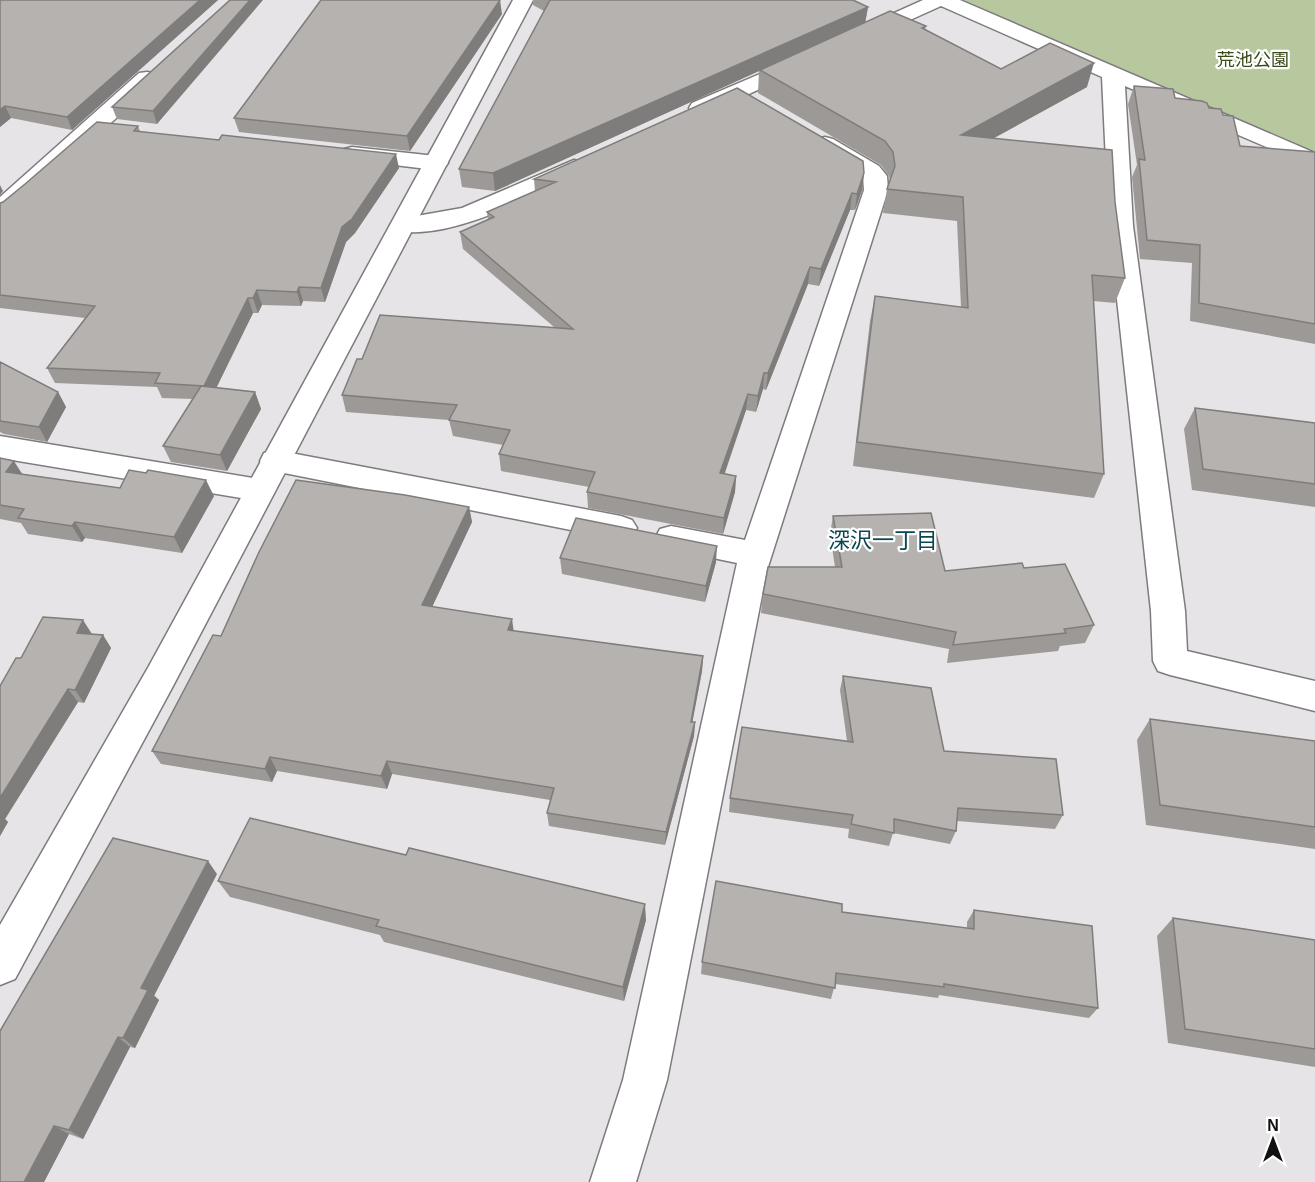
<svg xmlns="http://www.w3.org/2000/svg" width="1315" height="1182" font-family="Arial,'Noto Sans JP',sans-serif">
<rect width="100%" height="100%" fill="#e7e4e7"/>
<path fill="#b7c89e" d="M964,0H1315V151L1300,145Z"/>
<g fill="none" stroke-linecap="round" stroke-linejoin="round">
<g stroke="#7d7b7e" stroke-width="3">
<path id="street" d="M923,0H960L1315,153V168L1125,86L1133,226L1185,611L1187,651L1315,681V711L1170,675L1158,671L1153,661L1151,611L1109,226L1102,77L941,6L868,39L861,41L854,39L851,35L854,31Z
M800,57L807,59L811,63L807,67L708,113L700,115L692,113L689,108L692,103Z
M147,72L155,73L158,78L155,83L9,215L0,217V197L139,73Z
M825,137L833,139L879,166L887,176L888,190L767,570L667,1080L636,1182H590L623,1080L737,563L660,547L655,538L660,529L671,526L745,540L864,190L863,176L817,149L814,144L817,139Z
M352,147L436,156L444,158L448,163L444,168L436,170L344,159L340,154L344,149Z
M574,160L582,162L586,167L582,172C535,195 448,243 394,230L391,225L394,220L462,208Z
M0,436L259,479L270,482L274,490L270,498L259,501L0,458Z
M275,450L621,516L632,520L637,528L632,536L621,540L264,469L260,461L264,453Z"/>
</g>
<g stroke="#7d7b7e" stroke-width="3">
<path id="secondary" d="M513,0H533L173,686L15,979L0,985V925L149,666Z"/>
</g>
<use href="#street" fill="#fff" fill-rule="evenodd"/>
<use href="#secondary" fill="#fff" fill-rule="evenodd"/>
</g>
<path fill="#9c9997" d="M0,0H218L72,130L11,118L0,127Z
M230,0L157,124L117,119L112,107Z
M533,0H853L868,7L865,22L926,26L925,30L1001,69L1087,87L993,138L1115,202L1125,278L1115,303L1093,301L1104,474L1094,498L853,466L870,321L875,296L961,307L957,221L883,213L887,189L890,181L889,176L881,165L758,93L759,71L495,191L462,187L459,169L544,11L533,5Z
M502,14L410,151L239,132L234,118Z
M1134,86L1209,108L1223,115L1240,146L1315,152V344L1190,321L1192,263L1140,259L1132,177L1137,165L1128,104Z
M138,126L140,131L399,168L355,233L346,242L325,302L303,301L301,306L262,305L258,313H253L216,387L255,392L261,409L227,471L171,462L163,446L192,399L162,398L157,387L55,383L47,368L85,318L0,308V203L3,202Z
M864,173L862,190L855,210H850L819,286L808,284L766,390L763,389L756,412L746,410L725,473L736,476L735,492L723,534L588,508L587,492L589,487L501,471L499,454L503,445L453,436L449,420L346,412L342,395L362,359L554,327L463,249L460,232L488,220L487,212L535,191L534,179Z
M0,362L58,392L66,407L47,442L4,434L0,432Z
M1195,408L1315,423V507L1192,490L1184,429Z
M0,458L23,474L120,488L214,496L182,553L85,538L82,542L28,534L21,523L0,519Z
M469,507L472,522L432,607L514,631L703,656L702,671L692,722H695L694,736L665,845L549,826L547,813L550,800L392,774L387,789L277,771L272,782L161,764L152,751L221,636Z
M833,516L945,571L1024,568L1094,625L1085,643L1060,646L1058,651L947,663L949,649L761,613L763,594L835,567L830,534Z
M560,558L716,562L705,602L562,574Z
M92,634L103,635L111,648L84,703L78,702L5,819L8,822L0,836V686Z
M843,676L944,751L1063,815L1055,829L957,821L956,831L950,844L893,833L889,846L848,838L849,829L729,812L730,798L847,741L840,690Z
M1150,719L1315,741V849L1146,825L1137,740Z
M217,874L154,995L159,1000L135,1048L130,1047L83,1139L69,1134L44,1182H0Z
M218,881L646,920L624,1001L384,942L380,935L230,897Z
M974,910L1098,1008L1089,1018L939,995L938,998L835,984L831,999L701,974L702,962L842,912L967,928V922Z
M1173,918L1315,940V1067L1168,1043L1157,936Z"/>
<path fill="#7f7d7b" d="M200,0H218L72,130L67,117Z
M250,0H263L157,124L153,111Z
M500,0L502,14L410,151L407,136Z
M868,7L865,24L760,70L759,71L495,191L493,173Z
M1094,63L1087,87L956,159L961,135Z
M5,106L11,118L0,127V110Z
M396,154L399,168L355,233L346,242L325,302L321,288L342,227Z
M864,173L862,190L855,210L857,194Z
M0,185L3,191L0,195Z
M852,193L850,210L819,286L821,269Z
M810,267L808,284L766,390L768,373Z
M299,287L303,301L301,306L297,292Z
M257,290L262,305L258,313L253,298Z
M248,298L253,313L210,401L204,386Z
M764,373L763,389L756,412L758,396Z
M58,392L66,407L47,442L39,427Z
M255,392L261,409L227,471L220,455Z
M748,394L746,410L719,489L720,473Z
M14,461L24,477L6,472Z
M736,476L735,492L723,534L724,518Z
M206,480L214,496L182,553L174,537Z
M469,507L472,522L426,620L422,605Z
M75,522L85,538L82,542L72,526Z
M717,546L716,562L705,602L706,586Z
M512,619L514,633L508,630Z
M83,620L92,634L77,633Z
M103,635L111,648L84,703L75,690Z
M703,656L702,671L690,735L691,722Z
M68,689L78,702L5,819L8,822L0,836V798Z
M695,722L694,736L665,845L666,832Z
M270,757L277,771L272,782L265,769Z
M387,761L392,774L387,789L381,776Z
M208,861L217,874L154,996L159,1000L135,1048L123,1038L141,988Z
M645,904L646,920L624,1001L623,987Z
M118,1037L130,1047L83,1139L69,1130Z
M54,1126L69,1134L44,1182H24Z"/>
<path fill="#b5b2b0" stroke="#7f7d7b" stroke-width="1.5" d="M0,0H200L67,117L5,106L0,110Z
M230,0H250L153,111L112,107Z
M321,0H500L407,136L234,118Z
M550,0H853L868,7L493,173L459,169Z
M890,11L926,26L922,28L1001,69L1050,43L1094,63L961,135L1112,150L1115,202L1125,278L1092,275L1104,474L857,442L875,296L968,308L963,197L887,189L895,166L893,152L885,141L760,70Z
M1134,86L1173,89L1175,98L1202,101L1207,103L1209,108L1221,109L1223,115L1233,116L1240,146L1315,152V324L1199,303L1200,245L1147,240L1139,159L1145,160Z
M737,88L863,161L864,173L857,194L852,193L821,269L810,267L768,373H764L758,396L748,394L720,473L736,476L724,518L587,492L595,472L499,454L510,430L449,420L457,405L342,395L357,359H362L380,315L573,329L460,232L494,217L487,212L556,182L534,179Z
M97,122L138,126L134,131L219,140L222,135L396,154L352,219L342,227L321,288L299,287L297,292L257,290L253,298H248L204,386L155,383L160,373L47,368L95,306L0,295V203L3,202L25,184Z
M0,362L58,392L39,427L0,421Z
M201,386L255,392L220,455L163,446Z
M1195,408L1315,423V484L1203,469Z
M0,458L14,461L6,472L120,488L129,470L146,473L148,470L206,480L174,537L75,522L72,526L18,518L24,509L0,505Z
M296,480L405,495L469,507L422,605L512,619L508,630L703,656L691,722H695L666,832L547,813L554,788L387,761L381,776L270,757L265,769L152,751L213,635L221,636L259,552Z
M931,513L945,571L1022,563L1024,568L1065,564L1094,625L1064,629L1066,633L953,645L956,632L763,594L768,567H842L833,516Z
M576,518L717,546L706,586L560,558Z
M43,617L83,620L77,633L103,635L75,690L68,689L0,798V686L16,658H21Z
M843,676L931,688L944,751L1056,759L1063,815L958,808L956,831L894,819V833L851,824L853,815L730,798L742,727L853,742Z
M1150,719L1315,741V827L1160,805Z
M250,818L406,855L409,848L645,904L623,987L376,926L379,920L218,881Z
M113,838L208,861L141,988L148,990L123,1038L118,1037L69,1130L54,1126L24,1182H0V1031Z
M716,881L842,904V912L974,929V910L1092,926L1098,1008L944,984V987L836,973L835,988L702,962Z
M1173,918L1315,940V1049L1185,1029Z"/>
<g text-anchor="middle" stroke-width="4.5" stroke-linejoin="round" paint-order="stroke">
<g font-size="18" fill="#394a19" stroke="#fff">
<text x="1253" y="66">荒池公園</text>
</g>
<g font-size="22" fill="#094851" stroke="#fff">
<text x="883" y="548">深沢一丁目</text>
</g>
</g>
<g transform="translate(1273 1140)" stroke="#ffffff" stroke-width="4.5" paint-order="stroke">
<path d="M0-4.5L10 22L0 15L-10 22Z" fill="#111112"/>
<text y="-9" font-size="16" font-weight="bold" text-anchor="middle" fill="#111112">N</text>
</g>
</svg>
